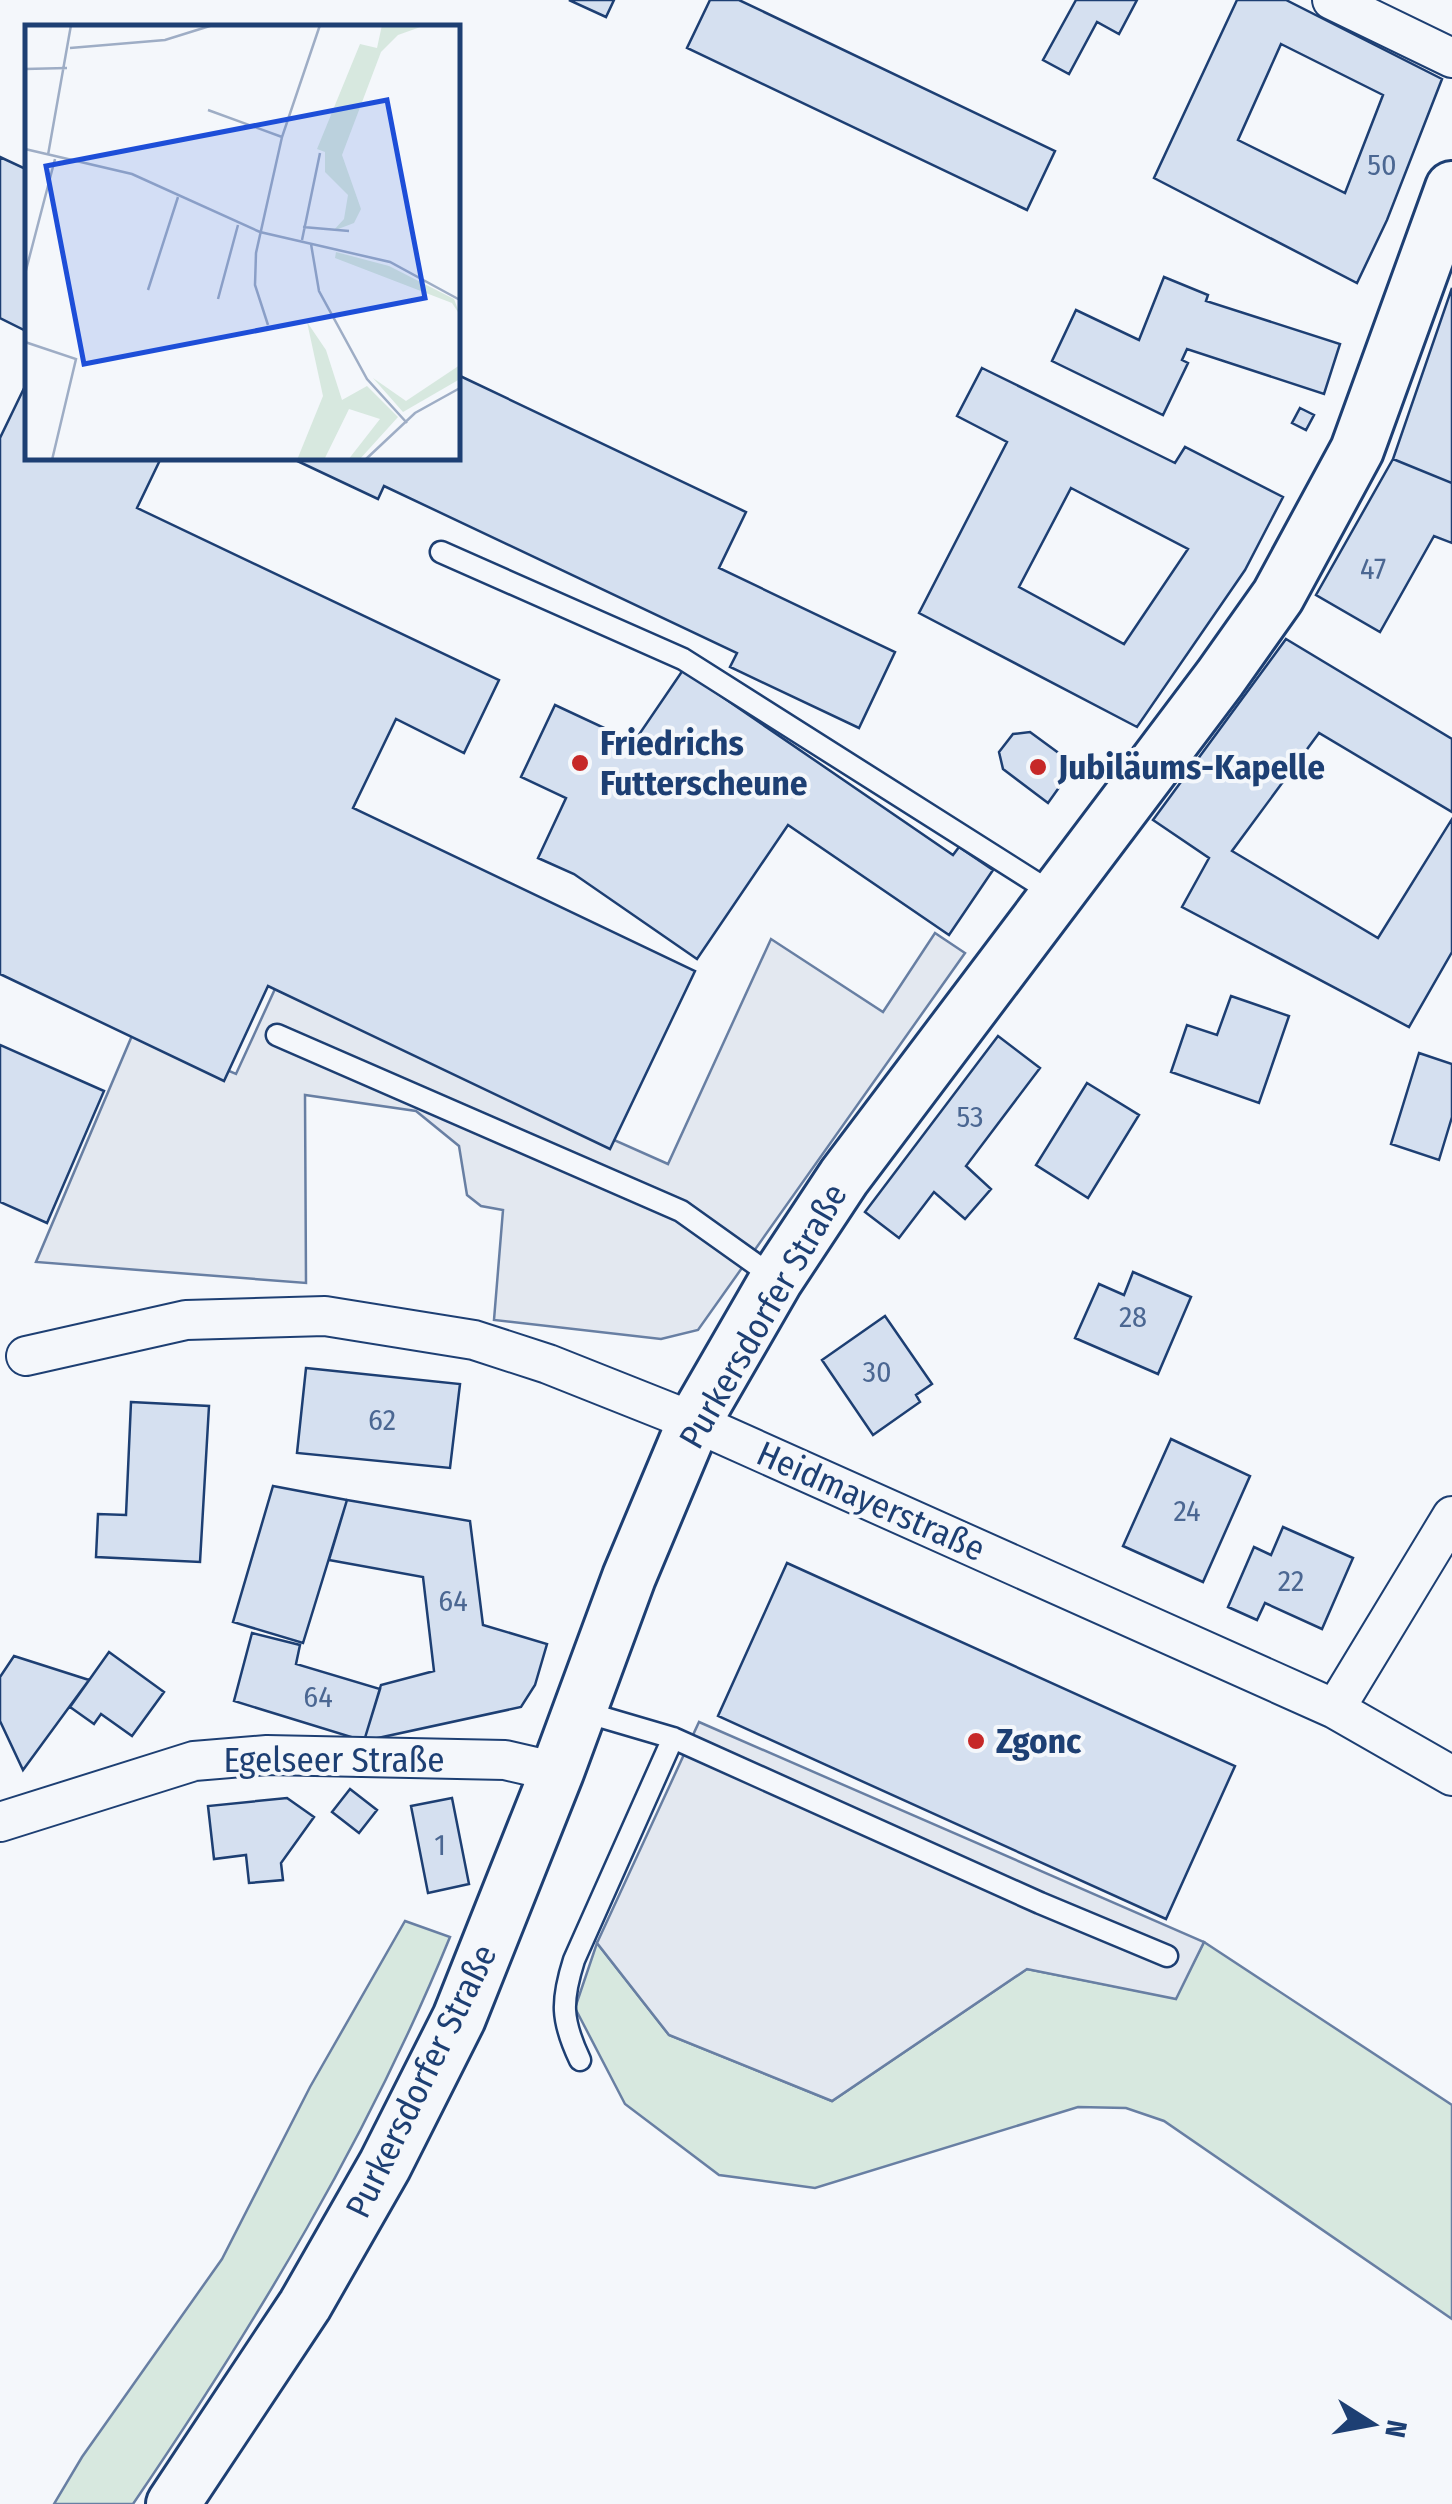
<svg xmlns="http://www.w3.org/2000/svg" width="1452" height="2504" font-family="'Fira Sans Condensed',sans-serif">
<rect width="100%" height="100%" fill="#f4f7fb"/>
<path fill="#d7e8df" stroke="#687fa3" stroke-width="2.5" d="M405,1921L450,1937C368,2138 255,2325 133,2504H54L82,2457L222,2259L310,2087Z
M1204,1942L1452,2105V2319L1164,2121L1126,2108L1078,2107L815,2188L719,2175L625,2104L575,2008L597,1943L669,2035L832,2101L1027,1969L1175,1998Z"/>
<path fill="#e3e8f0" stroke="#687fa3" stroke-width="2.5" d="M935,933L965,953L698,1330L661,1339L494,1320L503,1210L481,1206L467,1195L459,1146L416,1111L305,1095L306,1283L36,1262L134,1031L236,1074L275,989L668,1164L771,939L883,1012Z
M699,1722L1204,1942L1176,1999L1027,1969L832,2101L669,2035L597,1943Z"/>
<path fill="#d5e0f0" stroke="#1d3f73" stroke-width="2.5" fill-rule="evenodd" d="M569,0H614L606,17Z
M710,0H739L1055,151L1027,210L687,48Z
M1076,0H1137L1119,34L1097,22L1069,74L1043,60Z
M1237,0H1286L1442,79L1387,220L1357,283L1154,178ZM1281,44L1383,95L1345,193L1238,140Z
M0,157L28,170V332L0,318Z
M1164,277L1208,295L1206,301L1340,344L1324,394L1187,349L1182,360L1188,363L1163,415L1052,361L1076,310L1139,340Z
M1452,288V483L1393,459Z
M982,368L1175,463L1185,447L1283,497L1245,570L1137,727L919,613L1007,442L957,416ZM1071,488L1188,549L1124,644L1019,587Z
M458,375L746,512L719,568L895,652L859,728L730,667L737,653L384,486L378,499L291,458H458Z
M28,380V458H161L137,508L499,680L464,753L396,719L353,808L695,971L610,1149L268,986L224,1081L0,974V438Z
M1300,408L1314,415L1306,430L1292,423Z
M1393,459L1452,483V543L1434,536L1380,632L1316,595Z
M1286,639L1452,739V812L1319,733L1232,851L1378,938L1452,819V952L1409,1027L1182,907L1209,858L1153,820Z
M683,670L953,855L959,847L993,870L949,935L788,825L697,959L574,874L538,858L566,798L521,777L555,705L634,742Z
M1030,732L1075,765L1048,803L1003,769L999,752L1013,734Z
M1231,996L1289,1016L1259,1103L1171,1072L1187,1025L1217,1035Z
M998,1036L1040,1068L966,1166L991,1189L965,1219L934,1192L899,1238L865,1212Z
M0,1045L104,1091L47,1223L0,1202Z
M1419,1053L1452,1064V1117L1439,1160L1391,1144Z
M1087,1083L1139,1115L1088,1198L1036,1165Z
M1133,1272L1191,1297L1158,1374L1075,1338L1099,1284L1124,1295Z
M885,1316L932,1384L916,1395L920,1402L873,1435L822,1360Z
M306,1368L460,1384L450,1468L297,1453Z
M131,1402L209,1406L200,1562L96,1557L98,1514L126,1515Z
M1171,1439L1250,1476L1203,1582L1123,1546Z
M273,1486L347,1500L303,1643L233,1622Z
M347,1500L470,1521L483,1625L547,1644L535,1685L521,1707L364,1741L381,1685L434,1671L423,1577L329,1560Z
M1283,1527L1353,1558L1322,1629L1265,1603L1257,1620L1228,1607L1254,1547L1271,1555Z
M787,1563L1235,1766L1166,1919L718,1716Z
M252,1633L300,1645L296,1664L380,1689L364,1741L234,1701Z
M109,1652L164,1692L132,1736L101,1714L94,1724L70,1707Z
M14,1656L89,1680L23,1770L0,1721V1677Z
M350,1789L377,1810L359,1833L332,1812Z
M287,1798L314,1817L281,1863L283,1880L249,1883L246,1855L214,1859L208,1806Z
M452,1798L469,1884L428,1893L411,1806Z"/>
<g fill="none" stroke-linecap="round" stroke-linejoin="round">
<g stroke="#1d3f73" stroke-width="25">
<path id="service" d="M441,552L683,659L1054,894
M277,1035L681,1211L775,1278
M581,1711L673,1738L1040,1903L1167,1956
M580,2060C561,2020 561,2001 574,1960L673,1738"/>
</g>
<g stroke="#1d3f73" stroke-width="42">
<path id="minor" d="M1332,0L1452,58
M26,1356L186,1320L325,1316L474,1340L548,1364L694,1422L1335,1709L1452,1776
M1335,1709L1452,1516
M0,1822L194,1761L267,1755L505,1760L557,1772"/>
</g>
<g stroke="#1d3f73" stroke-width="58">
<path id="secondary" d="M173,2504L305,2305L385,2165L459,2018L557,1772L629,1577L694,1422L776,1280L844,1177L1220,678L1278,596L1357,450L1452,188"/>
</g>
<use href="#service" stroke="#f4f7fb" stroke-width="20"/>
<use href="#minor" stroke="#f4f7fb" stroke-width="38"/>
<use href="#secondary" stroke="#f4f7fb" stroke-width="52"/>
</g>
<g fill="#c62828" stroke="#f4f7fb" stroke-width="4">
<circle cx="580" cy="763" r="10"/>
<circle cx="1038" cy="767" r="10"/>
<circle cx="976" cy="1741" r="10"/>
</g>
<g text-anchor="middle" stroke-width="8" stroke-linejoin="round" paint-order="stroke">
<g font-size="30" fill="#4b6792">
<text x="1382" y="175">50</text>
<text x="1373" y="579">47</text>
<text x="970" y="1127">53</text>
<text x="1133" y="1327">28</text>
<text x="877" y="1382">30</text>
<text x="382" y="1430">62</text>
<text x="1187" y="1521">24</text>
<text x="1291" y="1591">22</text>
<text x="453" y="1611">64</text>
<text x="318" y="1707">64</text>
<text x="440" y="1855">1</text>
</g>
<g font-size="35" font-weight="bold" fill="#1d3f73" stroke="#f4f7fb" text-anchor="start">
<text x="600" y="755">Friedrichs<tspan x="600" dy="40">Futterscheune</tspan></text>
<text x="1058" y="779">Jubiläums-Kapelle</text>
<text x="996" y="1753">Zgonc</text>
</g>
<g font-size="35" fill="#1d3f73" stroke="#f4f7fb">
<text transform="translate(763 1316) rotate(-60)" y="12">Purkersdorfer Straße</text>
<text transform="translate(871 1501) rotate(24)" y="12">Heidmayerstraße</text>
<text x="334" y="1772">Egelseer Straße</text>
<text transform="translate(421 2081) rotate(-64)" y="12">Purkersdorfer Straße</text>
</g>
</g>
<g transform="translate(25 25)">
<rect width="435" height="435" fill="#f4f7fb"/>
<path d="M357,0H401L373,10L356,27L317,130L336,184L329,198L308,206L319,194L323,170L300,147V127L292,124L335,19L352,23ZM311,227L364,241L429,274L435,290L427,278L310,233ZM282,297L301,325L317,375L342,361L373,392L334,435H323L355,394L324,384L299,435H272L298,371ZM435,340V354L378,387L348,353L381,376Z" fill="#d7e8df"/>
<path fill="none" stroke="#9eadc5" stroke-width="2.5" d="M45,23L140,15L188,0M0,44L42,43M183,85L257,112M0,124L107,149L235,207L365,237L435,275M23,130L46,0M278,202L324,206M277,215L295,128M286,219L294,266L342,354L382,398M0,249L30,134M123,265L153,172M193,274L213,200M243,300L230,260L231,228L257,112L295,0M0,317L51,334L27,435M340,435L390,388L435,363"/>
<path fill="#1d4ed8" fill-opacity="0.15" stroke="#1d4ed8" stroke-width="5" d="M362,75L400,273L59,339L21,141Z"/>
<rect width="435" height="435" fill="none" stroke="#1d3f73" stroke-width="5"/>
</g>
<g transform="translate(1372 2424) rotate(101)" stroke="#f4f7fb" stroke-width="8" paint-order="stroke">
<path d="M0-8L18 38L0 25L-18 38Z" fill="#1d3f73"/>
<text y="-15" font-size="28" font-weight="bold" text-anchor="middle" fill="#1d3f73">N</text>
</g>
</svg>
